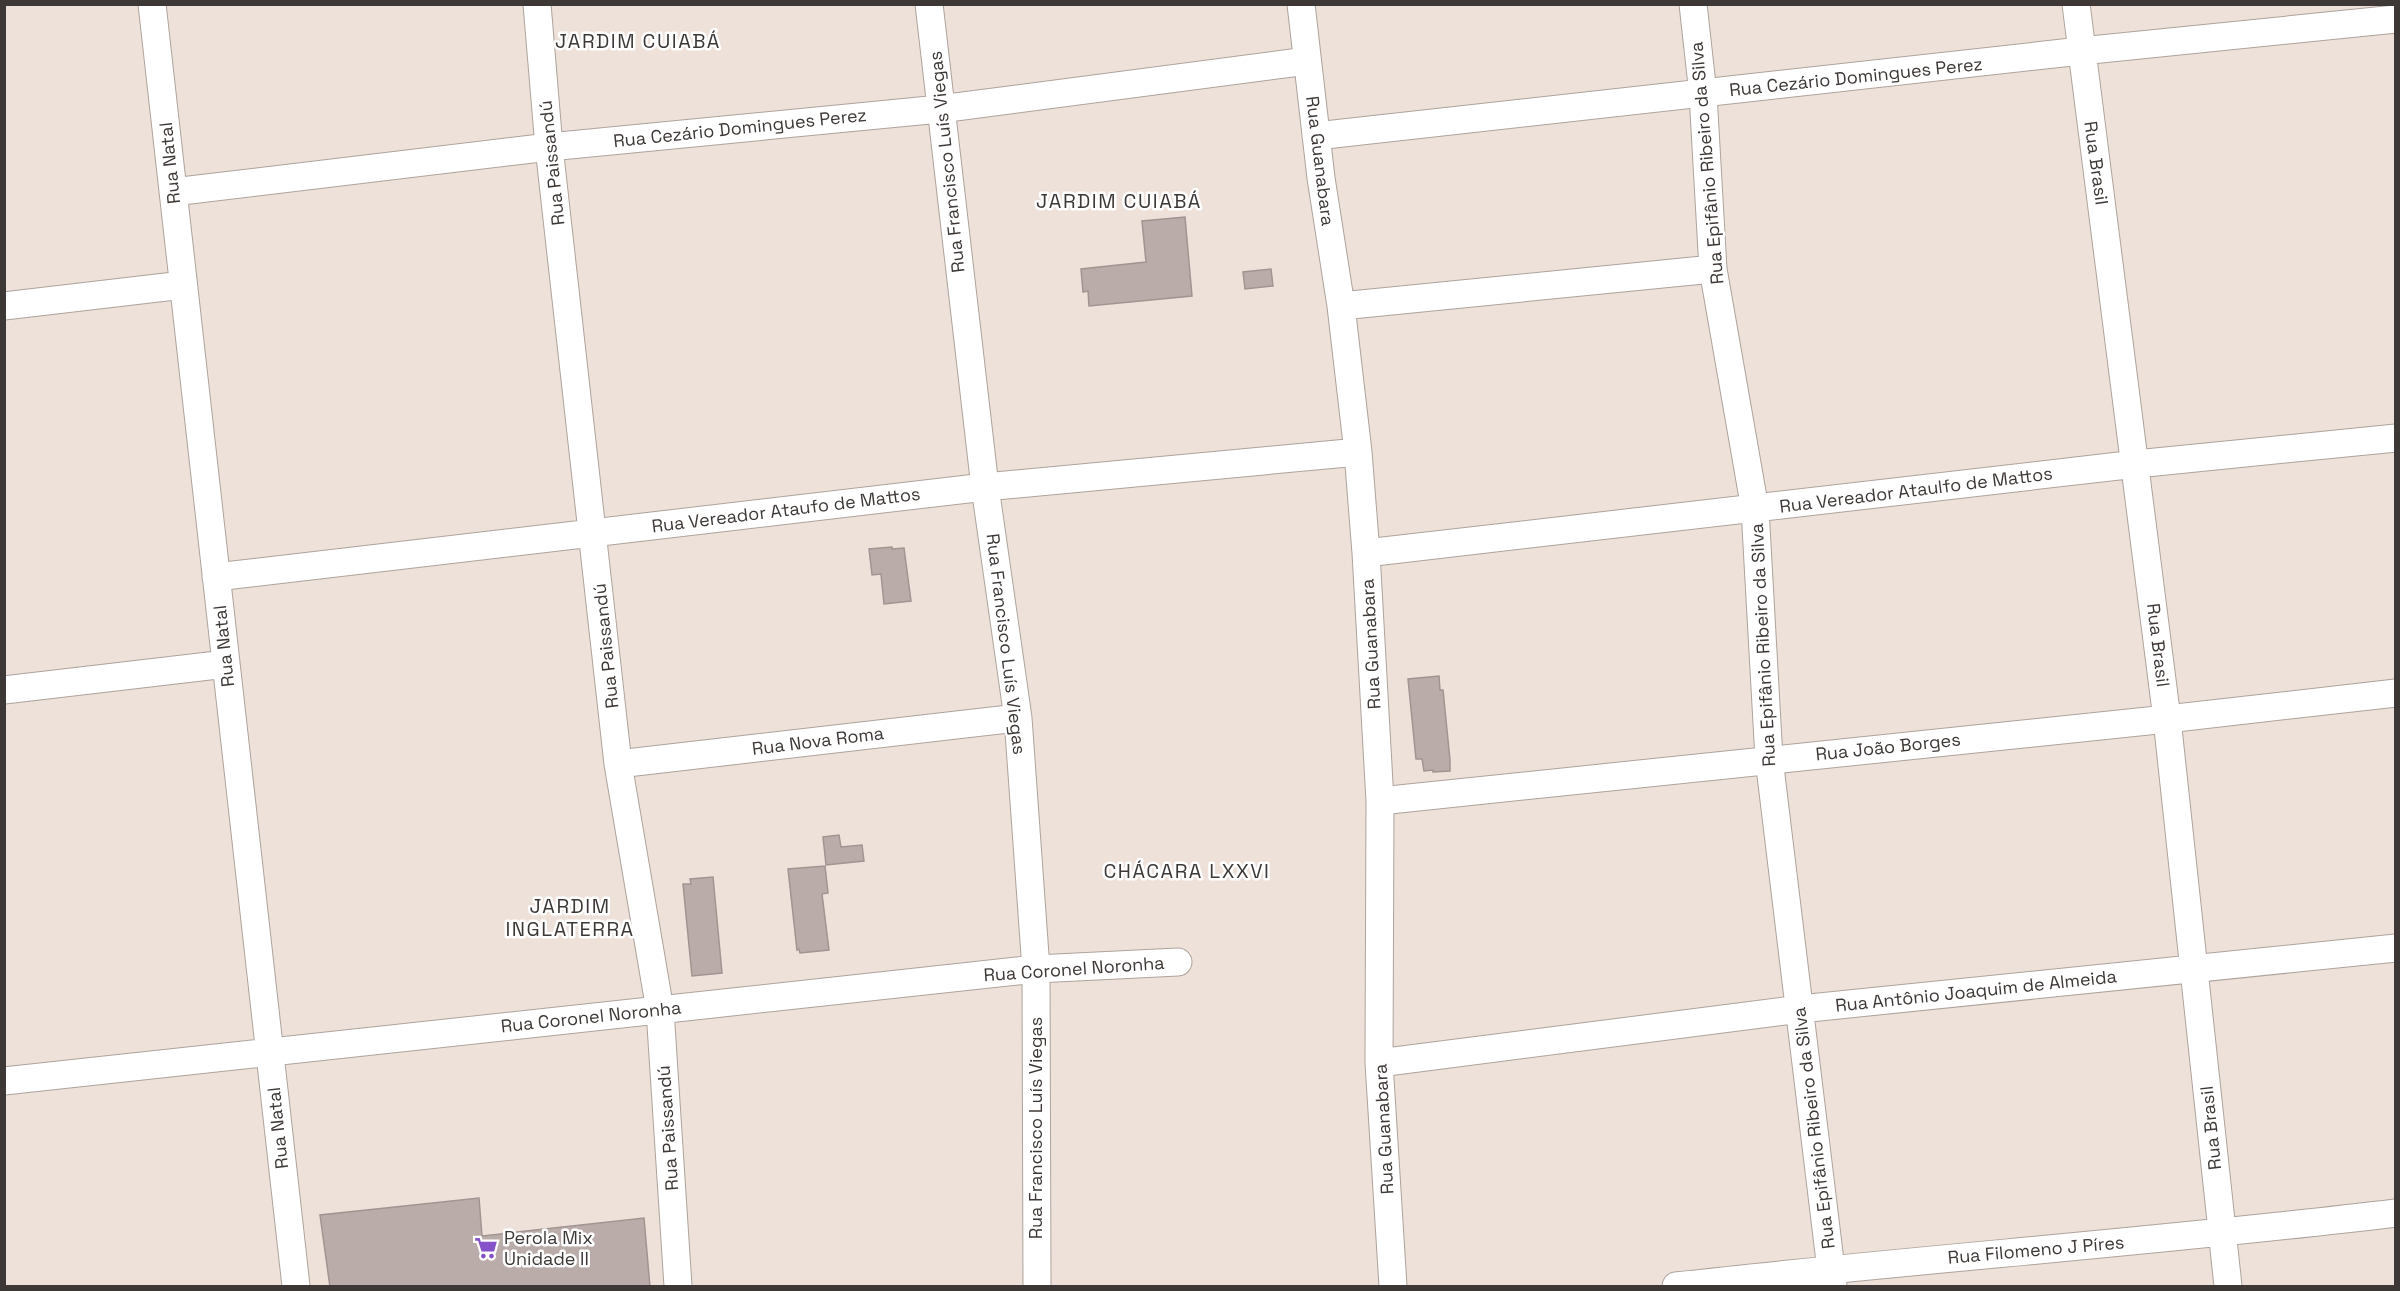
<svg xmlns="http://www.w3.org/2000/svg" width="2400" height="1291" font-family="'Space Grotesk',sans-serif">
<rect width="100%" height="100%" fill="#ede1da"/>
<path fill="#b9aca9" stroke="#a19492" stroke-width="1.5" d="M1185,217L1192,296L1089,306L1088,291L1083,292L1081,269L1146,262L1142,221Z
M1271,269L1273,286L1245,289L1243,272Z
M892,547V549L904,548L911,601L884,604L881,574L872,575L869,549Z
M1439,676L1440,690H1443L1450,760V771L1433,772V770L1424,771L1422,759H1416L1408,679Z
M839,835L841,847L862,845L864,861L826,865L823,837Z
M825,866L828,893L822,894L829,950L800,953L799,949L797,950L788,869Z
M713,877L722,973L692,976L683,884H691L690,879Z
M479,1198L482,1236L644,1218L650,1287H330L320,1215Z"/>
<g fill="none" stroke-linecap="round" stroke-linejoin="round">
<g stroke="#aea39c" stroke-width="29">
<path id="minor" d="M152,4L296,1286
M537,4L549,147L618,764L660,1010L678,1286
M929,4L985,487L1018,718L1036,969L1037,1286
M1301,4L1321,178L1341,306L1358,452L1366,553L1380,801L1379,1063L1393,1286
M1693,4L1703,94L1713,269L1755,509L1769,759L1833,1286
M2076,4L2167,719L2228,1286
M1316,136L2081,51L2396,19
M173,192L549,147L940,109L1307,61
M4,306L183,285
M1341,306L1713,269
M1366,553L2136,464L2396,438
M216,577L985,487L1358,452
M4,690L226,664
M618,764L1018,718
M1380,801L2167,719L2396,693
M1379,1063L1800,1009L2396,948
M4,1081L1036,969L1178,962
M1676,1286C1916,1259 2156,1242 2396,1213"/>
</g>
<use href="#minor" stroke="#fff" stroke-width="27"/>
</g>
<defs>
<g id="supermarket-bare" transform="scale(1.8)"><path d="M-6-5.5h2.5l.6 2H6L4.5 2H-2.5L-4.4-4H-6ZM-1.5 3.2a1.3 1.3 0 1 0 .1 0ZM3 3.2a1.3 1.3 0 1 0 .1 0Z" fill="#8652ca" stroke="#fff" stroke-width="2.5" paint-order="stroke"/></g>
</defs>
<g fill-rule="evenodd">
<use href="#supermarket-bare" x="486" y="1248"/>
</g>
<g text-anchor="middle" stroke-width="5" stroke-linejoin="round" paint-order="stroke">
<g font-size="18" fill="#3d3836" stroke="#fff">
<text transform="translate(1856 77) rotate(-6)" y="6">Rua Cezário Domingues Perez</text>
<text transform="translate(740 128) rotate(-6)" y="6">Rua Cezário Domingues Perez</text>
<text transform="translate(1320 161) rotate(83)" y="6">Rua Guanabara</text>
<text transform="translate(947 162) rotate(-96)" y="6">Rua Francisco Luís Viegas</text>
<text transform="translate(170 163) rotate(-96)" y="6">Rua Natal</text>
<text transform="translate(552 163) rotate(-96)" y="6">Rua Paissandú</text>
<text transform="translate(1707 163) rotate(-95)" y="6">Rua Epifânio Ribeiro da Silva</text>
<text transform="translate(2096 163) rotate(82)" y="6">Rua Brasil</text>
<text transform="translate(1916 490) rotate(-7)" y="6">Rua Vereador Ataulfo de Mattos</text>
<text transform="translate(786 510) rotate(-7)" y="6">Rua Vereador Ataufo de Mattos</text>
<text transform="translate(1006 644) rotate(83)" y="6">Rua Francisco Luís Viegas</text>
<text transform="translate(1371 644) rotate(-93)" y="6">Rua Guanabara</text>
<text transform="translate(1763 645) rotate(-93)" y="6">Rua Epifânio Ribeiro da Silva</text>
<text transform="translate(2158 645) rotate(83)" y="6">Rua Brasil</text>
<text transform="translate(224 646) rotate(-96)" y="6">Rua Natal</text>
<text transform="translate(606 646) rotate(-96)" y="6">Rua Paissandú</text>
<text transform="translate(818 741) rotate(-7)" y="6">Rua Nova Roma</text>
<text transform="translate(1888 747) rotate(-6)" y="6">Rua João Borges</text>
<text transform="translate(1074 969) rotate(-4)" y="6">Rua Coronel Noronha</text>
<text transform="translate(1976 991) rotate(-6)" y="6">Rua Antônio Joaquim de Almeida</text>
<text transform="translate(591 1017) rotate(-6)" y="6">Rua Coronel Noronha</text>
<text transform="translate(278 1128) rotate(-96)" y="6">Rua Natal</text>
<text transform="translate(668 1128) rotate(-94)" y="6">Rua Paissandú</text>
<text transform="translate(1036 1128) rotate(-90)" y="6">Rua Francisco Luís Viegas</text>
<text transform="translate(1814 1128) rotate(-97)" y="6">Rua Epifânio Ribeiro da Silva</text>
<text transform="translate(2211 1128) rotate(-96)" y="6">Rua Brasil</text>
<text transform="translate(1384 1129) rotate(-93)" y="6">Rua Guanabara</text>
<text transform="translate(2036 1250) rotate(-5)" y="6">Rua Filomeno J Píres</text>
</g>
<g font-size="18" fill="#3d3836" stroke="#fff" text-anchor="start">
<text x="504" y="1244">Perola Mix<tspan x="504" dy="21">Unidade II</tspan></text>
</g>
<g font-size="20" letter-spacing="1.5" fill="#3d3836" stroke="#fff">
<text x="638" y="48">JARDIM CUIABÁ</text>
<text x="1119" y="208">JARDIM CUIABÁ</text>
<text x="1187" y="878">CHÁCARA LXXVI</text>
<text x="570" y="913">JARDIM<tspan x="570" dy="23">INGLATERRA</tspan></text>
</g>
</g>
<rect width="2400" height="1291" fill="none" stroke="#3d3836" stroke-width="12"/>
</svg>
